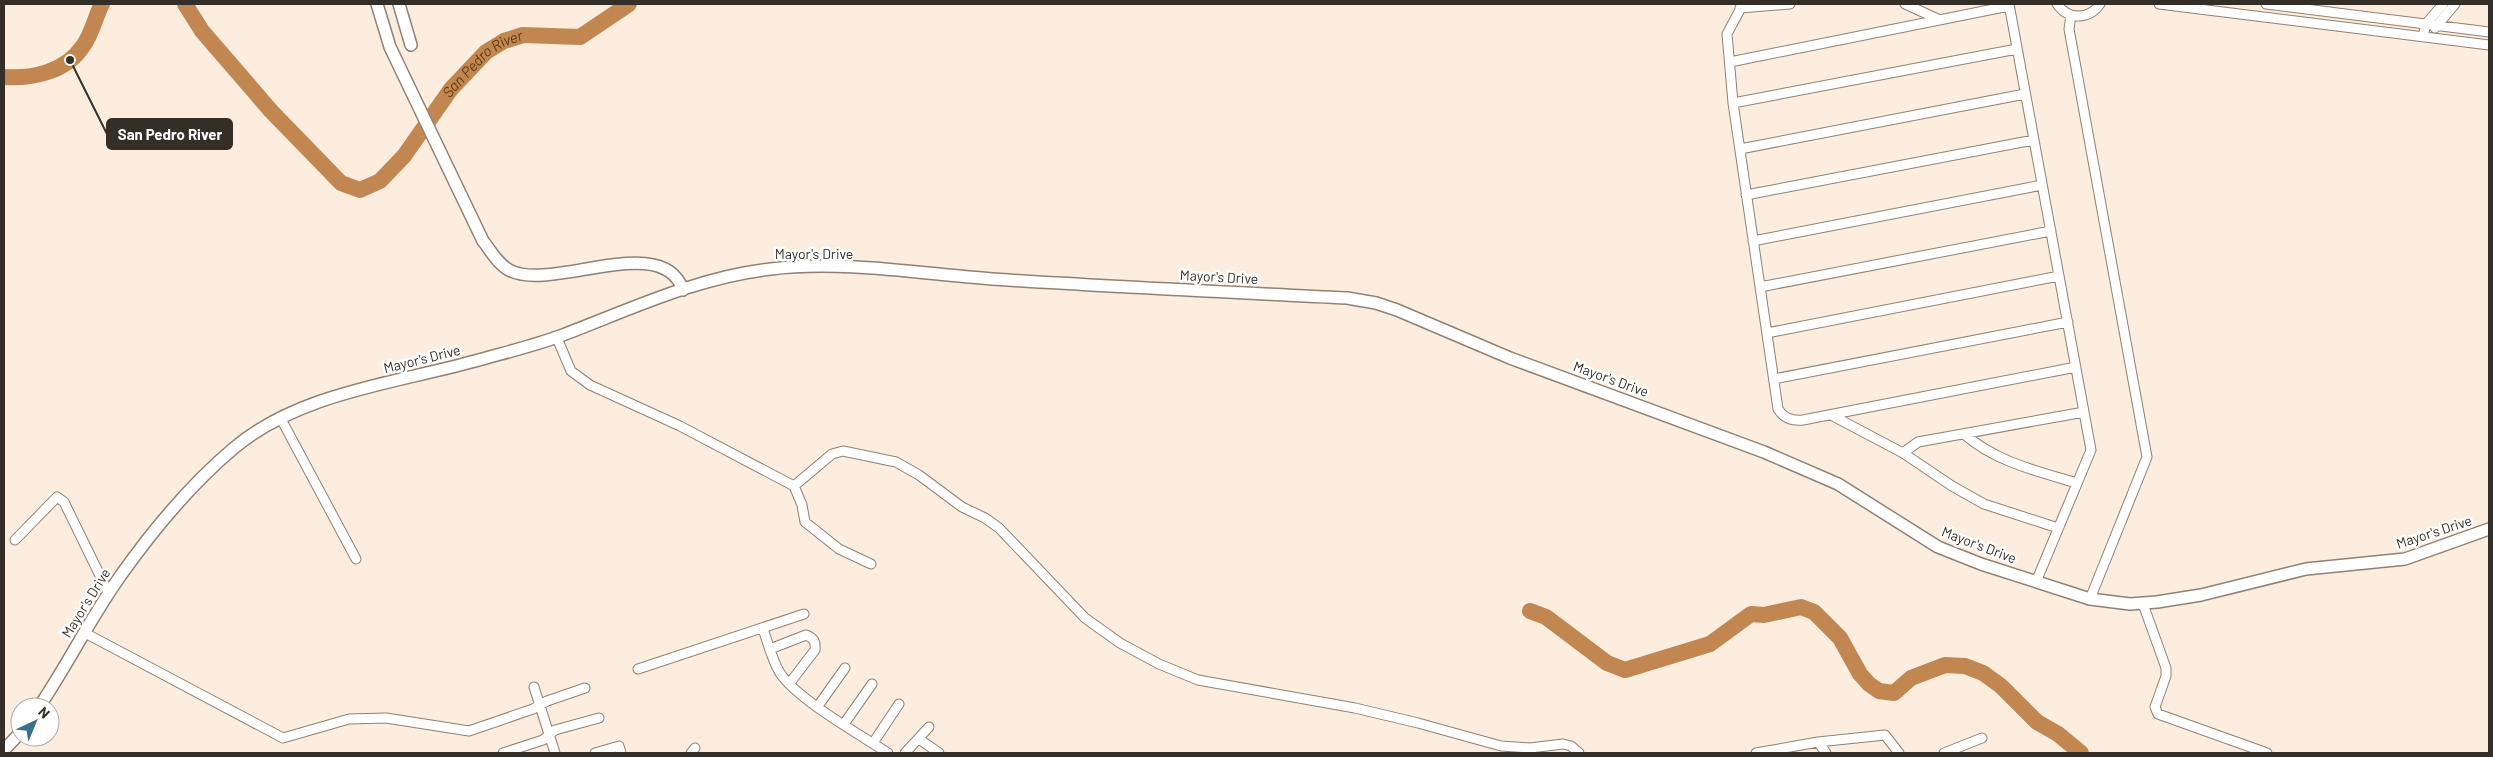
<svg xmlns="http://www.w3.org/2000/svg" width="2493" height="757" font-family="Barlow,sans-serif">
<rect width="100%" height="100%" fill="#fceddf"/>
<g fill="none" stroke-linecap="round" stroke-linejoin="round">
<g stroke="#c28750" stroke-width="16">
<path id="s1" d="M185,4L202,31L271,111L341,183L360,190L380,181L404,156L451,89L486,52L504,41L523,35L580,37L629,4"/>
<path d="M4,77C32,79 66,72 83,46C92,34 95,17 102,4"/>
<path d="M1530,611L1546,617L1607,663L1625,670L1710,644L1751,614L1764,615L1801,607L1814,612L1840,638L1860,674L1869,684L1879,691L1894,693L1911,678L1945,665L1965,666L1983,673L2001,686L2037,722L2058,734L2081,753"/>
</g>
<g stroke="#8f8175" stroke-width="11">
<path id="minor" d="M1743,4L1727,34L1733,103L1778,409C1784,419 1793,421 1803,420L2076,367
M1905,4L1940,20
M2009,4L2091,450L2036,582
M2057,4C2068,20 2089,20 2100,4
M2159,4L2489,45
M2266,4L2489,32
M1740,8L1790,4
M2071,15L2069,29L2147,457L2090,599
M2435,28L2455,4
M2423,37L2426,24L2443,4
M1730,62L2009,6
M1733,103L2017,49
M1740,149L2025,94
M1746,195L2034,140
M1753,241L2042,185
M1760,287L2051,231
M1767,333L2059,276
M557,338L571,371L590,385L680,426L794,486L802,505L805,522L839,549L871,564
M1774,379L2068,322
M1831,415L1903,453L1952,486L1984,504L2058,528
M280,417L356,559
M1964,434C1996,462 2037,471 2077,483
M1903,453L1918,442L2084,412
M794,486L832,454L843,451L867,456L896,462L919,475L962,507L985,518L999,528L1085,618L1120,643L1159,664L1198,680L1355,708L1418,723L1501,746L1530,748L1563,744L1571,746L1579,753
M15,540L57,497L64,502L109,594
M2143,604L2166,668V676L2155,707L2158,714L2267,753
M763,629C768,643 772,660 780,673C798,700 859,734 888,753
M85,633L283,738L349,719L386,718L469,731L533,709L547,701L585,688
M770,649L806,635C814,638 816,642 815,650L789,684
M638,669L804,614
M534,687L555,753
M818,706L845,668
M844,724L872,684
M919,739L939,753
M1818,742L1826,753
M873,743L899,704
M503,753L543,740L555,730L599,718
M595,753L619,746L621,753
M691,753L695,748
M905,753L929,727
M1756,753L1818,742L1885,735L1899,753
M1944,753L1982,738"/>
</g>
<g stroke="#8f8175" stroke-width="14">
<path id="tertiary" d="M377,4L390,47L483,241C491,251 499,266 511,271C554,291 663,231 683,290
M399,4L411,45
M39,707C68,664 91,617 121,575C153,530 191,484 234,448C299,393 396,383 475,361C503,353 533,346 560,336C629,310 697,277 771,269C840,260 923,274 992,279C1110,287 1229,292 1347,298L1376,303L1397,310L1510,358L1764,452L1838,484L1938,547L1981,564L2090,599L2130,604L2157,602L2201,595L2306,569L2405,559L2489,529
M4,750L20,733"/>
</g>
<use href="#minor" stroke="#fff" stroke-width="9"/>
<use href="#tertiary" stroke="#fff" stroke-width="11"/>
</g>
<g text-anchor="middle" stroke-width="5" stroke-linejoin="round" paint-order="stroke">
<g font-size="14" fill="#342e29" stroke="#fff">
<text x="814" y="259">Mayor's Drive</text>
<text transform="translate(1219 277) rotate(3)" y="5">Mayor's Drive</text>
<text transform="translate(422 359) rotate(-14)" y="5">Mayor's Drive</text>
<text transform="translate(1611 379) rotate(20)" y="5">Mayor's Drive</text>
<text transform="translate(2434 532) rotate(-18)" y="5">Mayor's Drive</text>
<text transform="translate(1979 545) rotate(21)" y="5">Mayor's Drive</text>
<text transform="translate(86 603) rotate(-58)" y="5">Mayor's Drive</text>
</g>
<g font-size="15" font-style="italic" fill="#633b11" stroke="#fff">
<text dy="5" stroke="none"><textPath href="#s1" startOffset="438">San Pedro River</textPath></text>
</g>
</g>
<path fill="none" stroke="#342e29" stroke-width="2" d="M70 60L107 134"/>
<circle fill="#342e29" stroke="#fff" stroke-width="2" cx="70" cy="60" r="5"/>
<rect fill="#342e29" stroke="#342e29" stroke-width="2" x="107" y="119" width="125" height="30" rx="5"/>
<g font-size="15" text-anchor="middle" font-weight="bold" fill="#fff">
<text x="170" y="140">San Pedro River</text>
</g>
<rect width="2493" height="757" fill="none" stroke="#342e29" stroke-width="10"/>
<g transform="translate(35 722) rotate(44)"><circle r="24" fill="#ffffff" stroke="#aeaba9"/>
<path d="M0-4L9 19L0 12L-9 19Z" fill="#386f8a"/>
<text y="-8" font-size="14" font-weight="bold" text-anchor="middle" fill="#342e29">N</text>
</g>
</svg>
